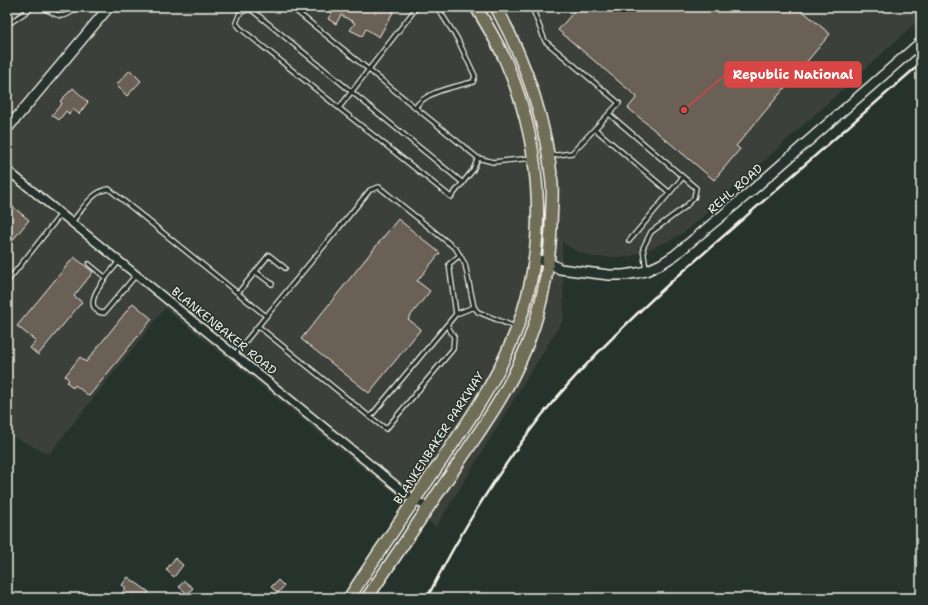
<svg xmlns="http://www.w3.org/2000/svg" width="928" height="605" font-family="'Shantell Sans',sans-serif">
<rect width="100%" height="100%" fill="#26332d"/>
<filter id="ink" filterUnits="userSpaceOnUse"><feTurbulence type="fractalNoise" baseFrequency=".025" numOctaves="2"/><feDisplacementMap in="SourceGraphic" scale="8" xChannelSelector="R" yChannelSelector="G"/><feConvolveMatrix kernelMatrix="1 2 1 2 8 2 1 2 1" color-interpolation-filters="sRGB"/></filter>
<g filter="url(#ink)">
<path fill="#3b403a" d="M7,7H921V18L689,229L669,241L629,257H592L574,250L562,242L564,318L436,527L165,308L49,454L7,434Z"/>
<path fill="#6b6057" stroke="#f4f1e8" d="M335,7H396L379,37L366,29L362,36L350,30L355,23L341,15L336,24L328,19Z
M578,7H798L830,34L736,146L740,149L714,180L628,108L637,97L558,30Z
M130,70L141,81L127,96L116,85Z
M73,88L88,102L79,114L73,109L69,114L66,111L59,120L52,115L62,103L60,101Z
M7,202L29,220L7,247Z
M398,219L440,253L417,281L430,291L408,319L421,329L369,393L301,339Z
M74,257L93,272L74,296L82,302L38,355L30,348L36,341L17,326Z
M133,303L152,319L89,396L75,385L73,388L67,382L69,380L65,376L80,357L86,362Z
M175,558L183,565L174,577L166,570Z
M128,577L149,592L145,598H138L133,594L130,598H118L126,588L122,585Z
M278,580L284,586L278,593L271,587Z
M184,581L193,588L188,594L179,587Z"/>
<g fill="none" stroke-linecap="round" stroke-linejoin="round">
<g stroke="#f4f1e8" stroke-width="6">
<path id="service" d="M42,7C58,15 62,22 77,7
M291,7L478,158L493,162L532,158
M417,7L339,108L451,197L473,170L478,158
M532,7L545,41L619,103L572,153L550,156
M7,25L33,7
M339,108L240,28L236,23L240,13L248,9L253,11L463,183
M415,108C425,91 455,87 473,82L475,76L457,38L437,7
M609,114L683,177
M595,129L670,193
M72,222C81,211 93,190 109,189L266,316
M629,241L683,177L696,188L694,198L685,207L651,232L643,248L646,270
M119,261C112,271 88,295 94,307C96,311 100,313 104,313L136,275
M89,264L106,278
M256,272L272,284
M7,282L61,214
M238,293L269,255L285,268
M456,314L474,307
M258,326L370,417L456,314L449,264L460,255
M235,354L370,190L379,187L456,249L465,264L474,307L478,312L515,327
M370,417L386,429L453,349L454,337L447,325"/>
</g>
<g stroke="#f4f1e8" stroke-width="10">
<path id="minor" d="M7,170L414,500L428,507"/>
</g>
<g stroke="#f4f1e8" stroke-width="12">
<path id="tertiary" d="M7,129L109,7
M534,259L548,262L560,269L609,275H623L637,273L646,271L661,264L675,255L749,193L921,42"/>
</g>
<g stroke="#f4f1e8" stroke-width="14">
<path id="primary" d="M349,598C377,555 406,512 435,470C463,429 492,389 511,343C550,254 544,150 506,62C498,43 487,25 476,7
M367,598C397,554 427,509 457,465C482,428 508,392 525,350C541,312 549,271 551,229C551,214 553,198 552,183C546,121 526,62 496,7"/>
</g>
<use href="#service" stroke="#26332d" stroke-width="3.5"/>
<use href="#minor" stroke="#26332d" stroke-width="7"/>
<use href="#tertiary" stroke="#26332d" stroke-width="9"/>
<use href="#primary" stroke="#716e59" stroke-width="11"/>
<path stroke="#f4f1e8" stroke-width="2.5" d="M427,598C460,533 497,472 542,415C581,367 625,324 671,282L921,63"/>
</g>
</g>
<g text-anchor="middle" stroke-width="3" stroke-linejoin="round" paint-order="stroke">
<g font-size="12" fill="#f4f1e8" stroke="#26332d">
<text transform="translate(735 189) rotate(-41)" y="4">REHL ROAD</text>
<text transform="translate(224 331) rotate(39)" y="4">BLANKENBAKER ROAD</text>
<text transform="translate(439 438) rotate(-57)" y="4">BLANKENBAKER PARKWAY</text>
</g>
</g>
<path fill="none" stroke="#da4645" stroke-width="1.5" d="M684 110L725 75"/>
<circle fill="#da4645" stroke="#26332d" stroke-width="1.5" cx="684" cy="110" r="4"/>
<rect fill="#da4645" stroke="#da4645" stroke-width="1.5" x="725" y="62" width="136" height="25" rx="4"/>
<g font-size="13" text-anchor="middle" font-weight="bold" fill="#fff">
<text x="793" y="79">Republic National</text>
</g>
<rect width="928" height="605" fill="none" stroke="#26332d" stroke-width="24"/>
<rect x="12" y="12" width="904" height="581" fill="none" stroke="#f4f1e8" stroke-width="1.5" filter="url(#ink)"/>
</svg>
